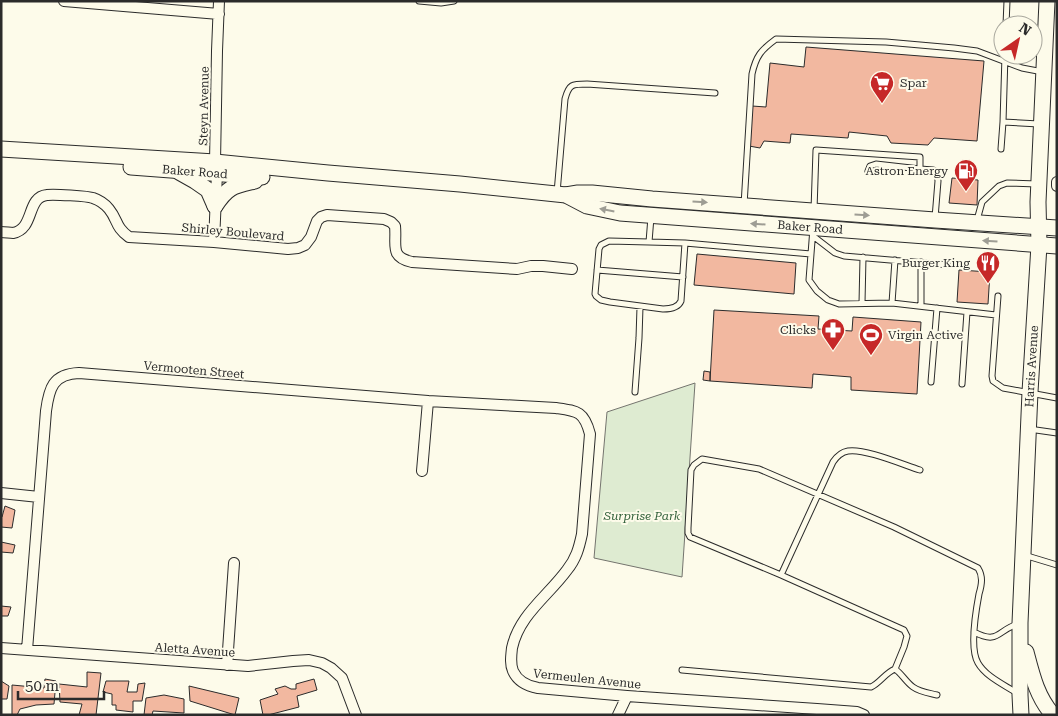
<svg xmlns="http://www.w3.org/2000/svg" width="1058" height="716" font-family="'Roboto Serif',serif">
<rect width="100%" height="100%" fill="#fdfbea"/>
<path fill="#deebd1" stroke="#74746e" d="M695,383L682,577L594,558L607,412Z"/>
<path fill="#f2b8a0" stroke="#2b2b2b" d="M806,47L984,61L977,141L934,138L928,145L891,143L887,136L849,132L848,138L791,134L790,143L764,141L760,148L749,146L752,106L766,107L770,63L804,67Z
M952,178L978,180L977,205L949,203Z
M697,254L796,263L794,294L694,285Z
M959,270L990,272L988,304L957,302Z
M714,310L819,316L818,329L852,331L853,317L921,322L917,394L851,390V377L813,374L812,388L710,381Z
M704,371L710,372V381L703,380Z
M5,506L15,510L12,528L1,527V517H2Z
M1,542L15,545L13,553L1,552Z
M1,606L11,607L8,616H1Z
M87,672L101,673L96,715H79L82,704L60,702L59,684L87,687Z
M45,679L56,681L54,704L36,705L20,709L17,715H12V685L44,688Z
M314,679L317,690L297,696L299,707L268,715H263L260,700L278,694L275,689L285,686L291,689H296V684Z
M1,681L9,686L7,699H1Z
M106,681H129L127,692H137L138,684L145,683L142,701H133V712L116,710V705H112V694L103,692Z
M189,686L239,698L235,715L190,701Z
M164,695L184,699V713L153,711L152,715H144L146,698Z"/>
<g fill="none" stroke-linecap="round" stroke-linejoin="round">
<g stroke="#2b2b2b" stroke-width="7">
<path id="service" d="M419,1L441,3L454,1
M1006,25L1007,1
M1003,122L1005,55
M1001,149L1003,122L1039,124
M920,169L933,170L937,172L938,181L935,218
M557,193L565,99C569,84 572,84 587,84L715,93
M744,205L752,74C756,56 761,50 776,39L886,42L954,48L977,51L1022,68L1043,72
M814,210L816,150L920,157V169L876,164L870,166L868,171
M651,217L649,242L609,241L601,245L599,249L595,294L596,296L601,300L610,302L663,309C670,309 678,308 681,301L685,243
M977,220L982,202L999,186L1007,183L1037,184
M813,228L809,280L817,291L828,300L839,304L892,303L996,315
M813,236L835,253L844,256L948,265
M649,242L685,243L811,254
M921,262V306
M597,270L683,277
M998,296L992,376L993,381L1003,388L1057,398
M862,303L863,257
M892,303L895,260
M931,382L937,308
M962,384L967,312
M635,392L639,338L640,307
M1029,429L1057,433
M1024,555L1057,565
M781,575L833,462C837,456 842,452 848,451C864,448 904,465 920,470
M974,632C999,645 997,630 1018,624
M895,669L904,647L907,636L904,630L781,575L690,537L688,533V528L691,470L694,465L702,459L759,469L894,527L978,568C983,576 982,584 979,594C976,610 969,648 978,663C986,677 1005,685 1018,694
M682,670L871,687C880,683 885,673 895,669C902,674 906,682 913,687C920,692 929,693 937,695"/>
</g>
<g stroke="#2b2b2b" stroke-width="12">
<path id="minor" d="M64,1L219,14
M1057,182V186
M1,232C5,232 10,233 13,233C35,229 26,197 47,195C53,194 88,196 93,198C99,200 105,204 109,209C118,220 115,227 129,237L214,242L288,249L298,248L305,245L311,237L317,221L321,217L327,215L384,219L391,222L395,226C397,245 389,257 412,262L517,269L531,266H543L572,269
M214,242L217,173L215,162L217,51L219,1
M422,471L428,401
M1,493L39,497
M1,648L248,666L293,661L309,660L322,663L331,668L342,678L356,715
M27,650L46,411C49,388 53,374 79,373L428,401L556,408C577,411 584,411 590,434L582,534C579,548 576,559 567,570C548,596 519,615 512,648C511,657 510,664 513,671C518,682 527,686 538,688L627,696L817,709L857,712L864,715
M227,665L234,563
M618,715L627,696"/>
</g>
<g stroke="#2b2b2b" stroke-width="17">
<g id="secondary">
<path id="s1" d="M1,149L215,162L328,173L460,184L566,195L587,206L620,213L1057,246"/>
<path id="s2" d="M131,167L262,177"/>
<path d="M179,172L195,181L208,190L215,206"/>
<path d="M566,195L578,193H592L652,199L935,220L1057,228"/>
<path d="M215,206C228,186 234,186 255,181"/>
<path d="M1026,652C1032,675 1037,697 1053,715"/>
<path id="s3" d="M1021,715L1020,695V623L1030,392L1039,245L1038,202L1047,1"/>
</g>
</g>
<use href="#service" stroke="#fdfbea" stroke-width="5"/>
<use href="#minor" stroke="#fdfbea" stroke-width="10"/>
<use href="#secondary" stroke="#fdfbea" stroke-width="15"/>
</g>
<defs><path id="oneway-solid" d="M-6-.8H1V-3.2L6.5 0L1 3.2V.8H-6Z" transform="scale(1.25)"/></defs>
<g fill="#9e9d94">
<use href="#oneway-solid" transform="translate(700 202) rotate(4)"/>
<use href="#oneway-solid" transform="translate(607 210) rotate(-169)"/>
<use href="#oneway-solid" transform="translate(862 215) rotate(4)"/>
<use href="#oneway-solid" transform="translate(758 224) rotate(-176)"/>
<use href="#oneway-solid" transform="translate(990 241) rotate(-176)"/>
</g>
<defs>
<g id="supermarket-pin" transform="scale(1.25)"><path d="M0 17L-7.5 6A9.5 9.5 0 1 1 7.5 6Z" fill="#c62828" stroke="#fdfbea"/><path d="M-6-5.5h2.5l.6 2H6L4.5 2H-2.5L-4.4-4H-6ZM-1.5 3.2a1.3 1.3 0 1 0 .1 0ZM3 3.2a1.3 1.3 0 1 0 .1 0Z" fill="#fff"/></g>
<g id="fuel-pin" transform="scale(1.25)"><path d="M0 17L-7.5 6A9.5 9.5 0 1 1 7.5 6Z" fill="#c62828" stroke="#fdfbea"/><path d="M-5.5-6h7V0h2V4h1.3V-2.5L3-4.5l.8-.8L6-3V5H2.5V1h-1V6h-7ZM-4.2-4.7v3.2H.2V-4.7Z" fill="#fff"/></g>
<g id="restaurant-pin" transform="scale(1.25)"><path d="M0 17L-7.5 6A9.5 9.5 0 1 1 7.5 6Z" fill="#c62828" stroke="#fdfbea"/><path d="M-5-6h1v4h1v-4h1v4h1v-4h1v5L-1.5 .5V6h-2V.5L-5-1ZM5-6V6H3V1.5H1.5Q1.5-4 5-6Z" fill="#fff"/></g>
<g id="pharmacy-pin" transform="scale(1.25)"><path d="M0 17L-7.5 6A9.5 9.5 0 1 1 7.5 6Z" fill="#c62828" stroke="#fdfbea"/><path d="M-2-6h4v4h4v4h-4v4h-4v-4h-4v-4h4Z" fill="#fff"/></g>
<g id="stadium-pin" transform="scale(1.25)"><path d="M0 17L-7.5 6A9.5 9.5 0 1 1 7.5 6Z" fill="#c62828" stroke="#fdfbea"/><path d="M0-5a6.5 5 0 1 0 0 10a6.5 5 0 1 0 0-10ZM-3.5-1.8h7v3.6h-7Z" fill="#fff"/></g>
</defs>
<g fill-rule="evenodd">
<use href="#supermarket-pin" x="882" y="83"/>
<use href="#fuel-pin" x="966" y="171"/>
<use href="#restaurant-pin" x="988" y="263"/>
<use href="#pharmacy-pin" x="833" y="330"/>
<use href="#stadium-pin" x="871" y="335"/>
</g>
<g text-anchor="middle" stroke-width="4" stroke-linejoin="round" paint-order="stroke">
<g font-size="12" fill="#2b2b2b" stroke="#fdfbea" text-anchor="end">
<text x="900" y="87" text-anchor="start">Spar</text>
<text x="948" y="175">Astron Energy</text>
<text x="970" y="267">Burger King</text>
<text x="816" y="334">Clicks</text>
<text x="888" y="339" text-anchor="start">Virgin Active</text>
</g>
<g font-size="12" fill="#2b2b2b" stroke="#fdfbea">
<text transform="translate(204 106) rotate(-89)" y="4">Steyn Avenue</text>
<text dy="4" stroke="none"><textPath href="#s2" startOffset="64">Baker Road</textPath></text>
<text dy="4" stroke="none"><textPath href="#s1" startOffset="815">Baker Road</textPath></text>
<text transform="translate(233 232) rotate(5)" y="4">Shirley Boulevard</text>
<text dy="4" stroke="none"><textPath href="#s3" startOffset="349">Harris Avenue</textPath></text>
<text transform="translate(194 370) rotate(5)" y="4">Vermooten Street</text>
<text transform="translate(195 650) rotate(4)" y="4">Aletta Avenue</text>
<text transform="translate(587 679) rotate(6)" y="4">Vermeulen Avenue</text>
</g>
<g font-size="12" font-style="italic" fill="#34623c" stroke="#fdfbea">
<text x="642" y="520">Surprise Park</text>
</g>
</g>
<rect width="1058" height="716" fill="none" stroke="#2b2b2b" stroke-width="5"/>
<g transform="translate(1018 40) rotate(34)"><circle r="24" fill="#fdfbea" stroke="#a9a89e"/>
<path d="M0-4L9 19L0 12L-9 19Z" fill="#c62828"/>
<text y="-8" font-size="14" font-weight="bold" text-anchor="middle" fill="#2b2b2b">N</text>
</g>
<path d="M18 691v8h86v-8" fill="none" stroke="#2b2b2b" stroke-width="2.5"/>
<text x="25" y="691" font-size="15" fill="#2b2b2b" stroke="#fdfbea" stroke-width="4" paint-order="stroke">50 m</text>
</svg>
